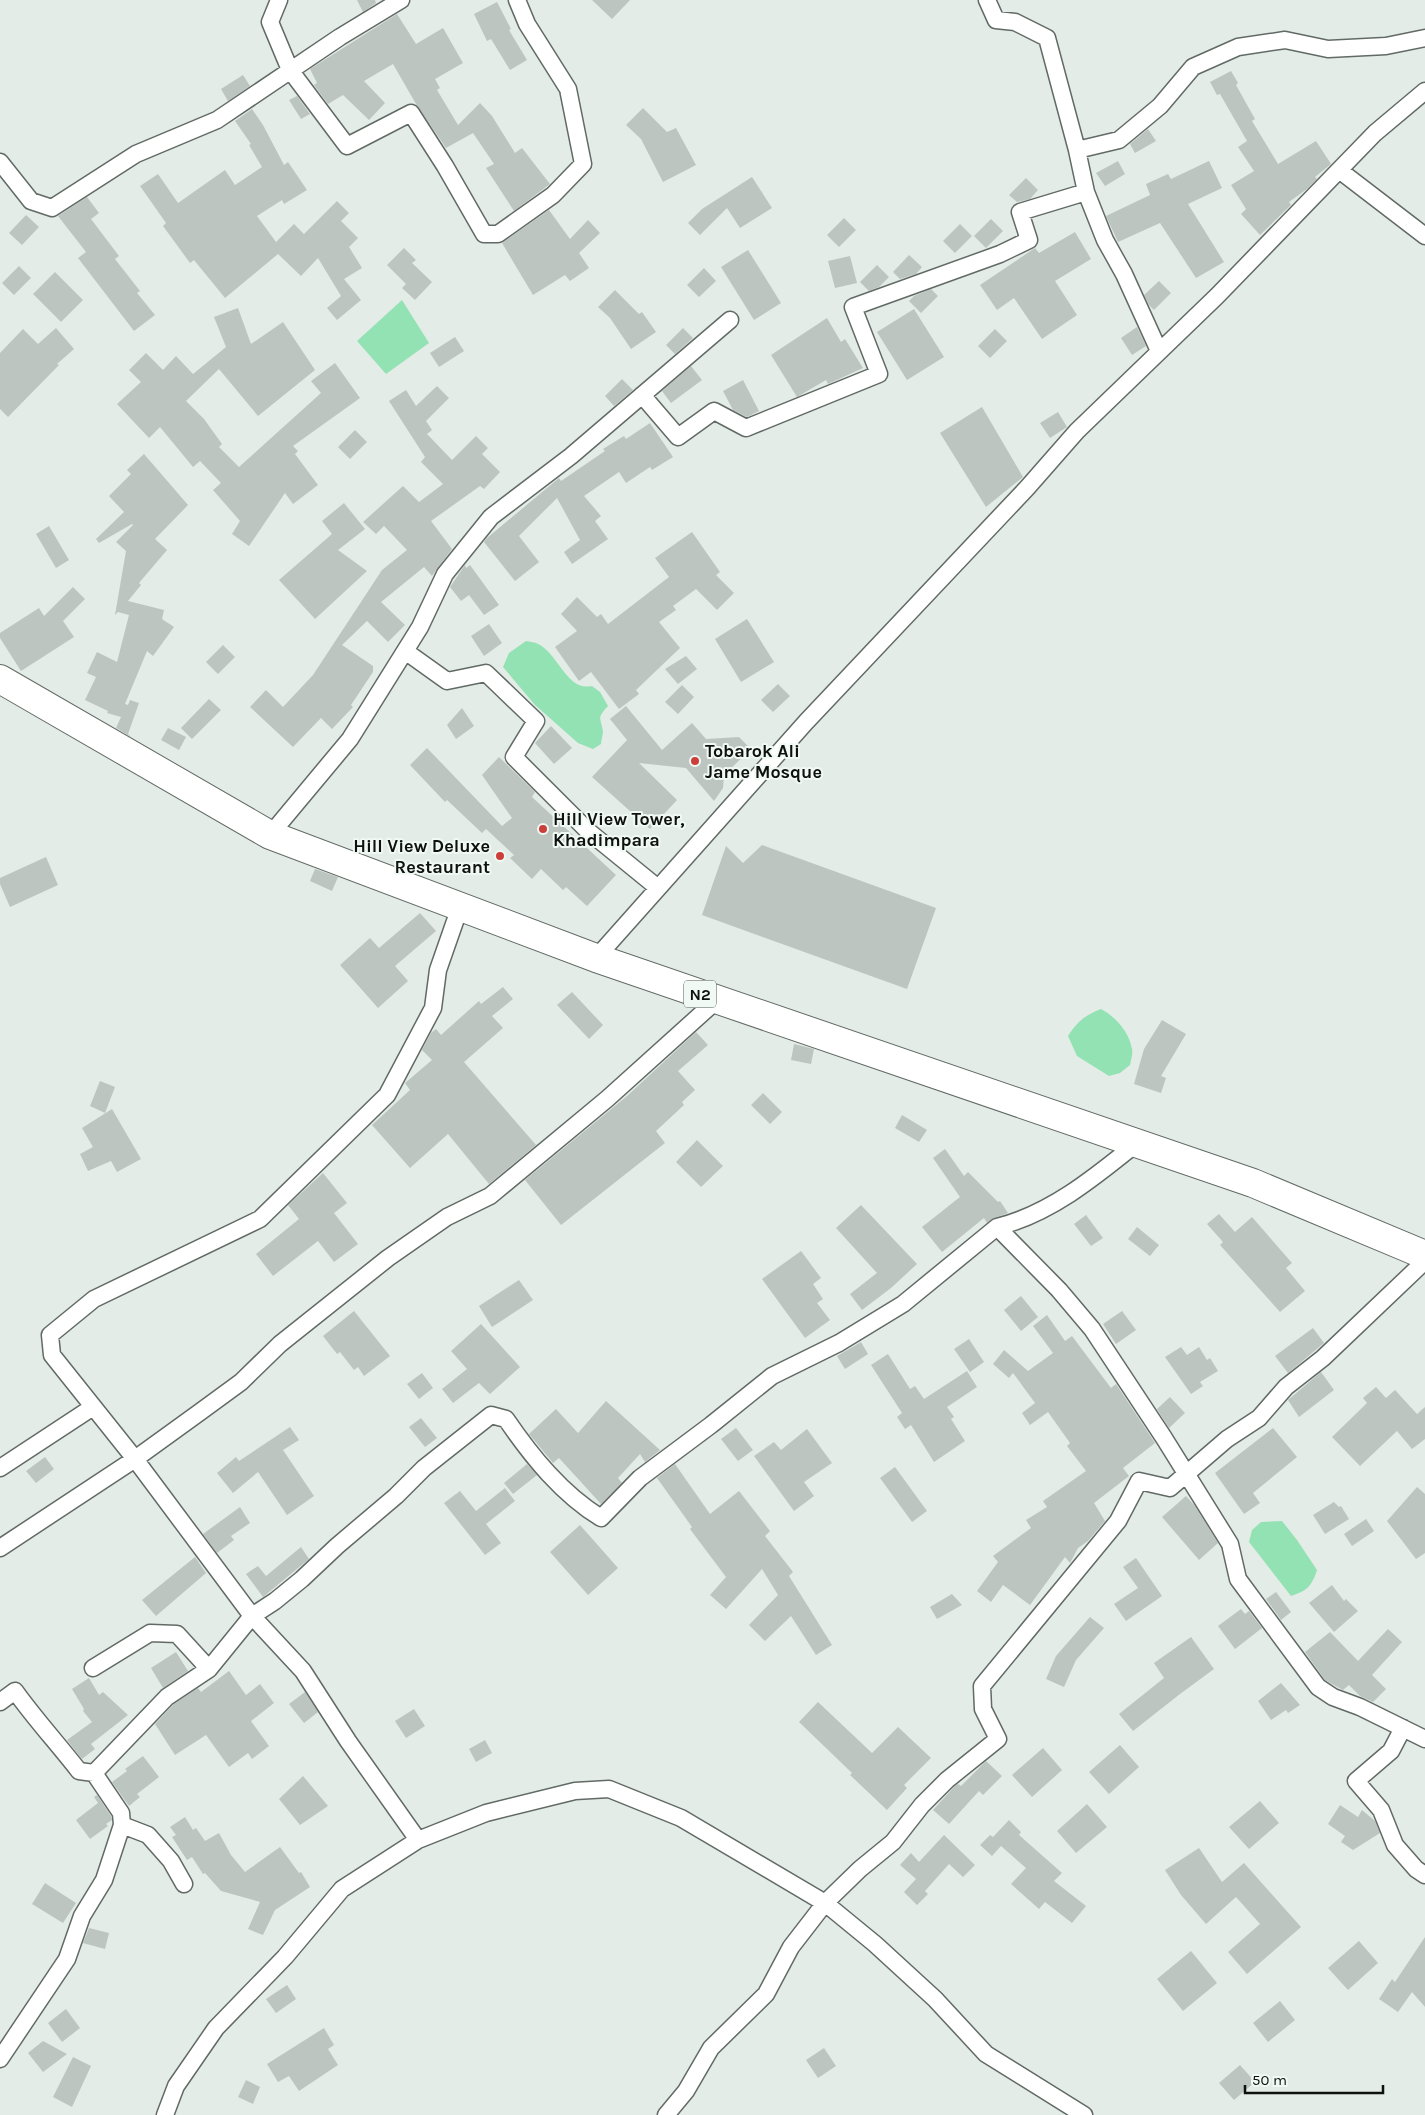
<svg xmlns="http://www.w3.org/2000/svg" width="1425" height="2115" font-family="Karla,sans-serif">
<rect width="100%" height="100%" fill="#e3ece6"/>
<path fill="#93e2b4" d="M402,300L429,343L386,374L357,341Z
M526,641C530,642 535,642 538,644C558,653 567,692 592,686L600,692L608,706C596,719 601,717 603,732C603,735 601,740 601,744L593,749L578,743L535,705L503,667L509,653Z
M1101,1009C1116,1017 1129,1032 1132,1049C1133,1054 1131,1060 1130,1065L1120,1073L1109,1076L1077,1056L1068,1036C1077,1022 1085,1015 1101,1009Z
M1282,1521L1297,1540L1317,1570C1312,1586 1307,1591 1291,1596L1249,1542L1252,1530L1261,1522Z"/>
<path fill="#bdc5c0" d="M357,0H375L376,3L363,12Z
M592,0H630L612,19Z
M497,2L511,29L509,30L527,60L510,70L491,39L487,41L474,14Z
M397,14L416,44L443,28L463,63L435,79L440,88L437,90L458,125L480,103L492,116L515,153L522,148L550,184L514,211L486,168L494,164L473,133L446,148L416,104L393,64L364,81L385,103L369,120L343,95L328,104L314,85L317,83L310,69Z
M1231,71L1238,83L1236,85L1255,119L1252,121L1278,164L1316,141L1331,164L1315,177L1317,179L1307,189L1289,202L1291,205L1260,235L1241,214L1246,209L1231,185L1254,171L1238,147L1247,141L1220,94L1217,95L1210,82Z
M243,75L250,86L228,101L221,89Z
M297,96L310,114L301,119L289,100Z
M643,108L667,132L676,128L696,165L663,182L641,139L626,125Z
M252,109L263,125L284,165L288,162L307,190L284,204L282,200L257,216L276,242L294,224L304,234L337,201L349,213L341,221L358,238L349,247L362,268L344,279L361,300L337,320L327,308L341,296L318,258L301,276L278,254L225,298L194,260L190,263L163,226L166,223L140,186L158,174L178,203L225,170L235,185L262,167L249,145L251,144L235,121Z
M1148,129L1156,141L1135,153L1130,144Z
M1118,161L1125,174L1105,186L1096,173Z
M1209,161L1222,188L1188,204L1224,262L1196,278L1160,223L1118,242L1106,216L1150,195L1146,184L1168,174L1171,179Z
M752,177L772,208L740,228L727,208L700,235L688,223L702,209Z
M1026,178L1038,190L1030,199L1017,202L1009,195Z
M87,197L99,213L91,219L119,256L115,259L140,291L137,293L155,315L134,331L78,258L86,252L58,216Z
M549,210L570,239L588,220L600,233L579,253L589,268L570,281L565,275L533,295L502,243Z
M26,215L39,227L22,245L9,233Z
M844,218L856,230L839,247L827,235Z
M991,219L1003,231L986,248L974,236Z
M960,224L972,236L955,253L943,241Z
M1075,232L1091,259L1055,281L1077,315L1042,339L1014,298L997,310L980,285L1035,248L1039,253Z
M404,248L416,260L412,263L432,282L415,300L402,288L406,284L387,265Z
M748,250L781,303L754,320L721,267Z
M909,255L922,267L916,274L900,279L893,272Z
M850,256L857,283L835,288L828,261Z
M877,265L889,277L879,287L869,291L860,282Z
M19,266L31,278L14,295L2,283Z
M704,268L716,281L699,297L687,285Z
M55,272L83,300L61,322L33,294Z
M1159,281L1171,293L1154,310L1149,305L1144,295Z
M931,289L938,296L921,313L909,301L914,296Z
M615,290L639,314L642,312L656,332L631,349L610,318L598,307Z
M238,308L251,344L283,322L315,370L258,416L219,369L186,401L204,419L222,444L219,447L239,467L321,393L311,381L335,363L360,398L293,446L298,451L295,454L318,485L293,504L285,493L249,546L232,534L240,521L213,490L221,483L200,461L193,467L160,427L149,438L117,404L141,382L129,370L146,353L163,370L176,356L193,374L226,347L214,317Z
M914,309L944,357L907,380L877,332Z
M827,318L841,342L845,339L863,368L828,384L826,380L797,397L771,355Z
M1137,327L1146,346L1132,355L1121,338Z
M56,328L74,349L57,364L59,365L8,417L0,409V353L23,329L38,344Z
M683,328L693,338L675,354L666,345Z
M995,329L1007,341L990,358L978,346Z
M455,337L464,351L439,367L430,353Z
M691,366L702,380L671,403L662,391Z
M622,379L633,390L614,406L605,396Z
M743,380L759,411L747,417L733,410L723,391Z
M437,386L449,398L426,421L432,430L427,434L452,460L476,436L488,448L482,454L500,472L484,489L480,486L431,521L452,549L432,576L424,567L381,602L405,625L388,642L367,621L342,645L373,666V672L351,705L353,707L332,729L321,718L293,747L250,707L266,690L283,707L313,675L382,570L407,550L384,526L376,534L363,522L403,486L419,502L443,484L421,462L425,457L389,401L406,390L416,406Z
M982,407L1023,477L986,507L940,433Z
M1058,412L1067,427L1050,438L1040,423Z
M650,423L673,457L652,470L650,467L626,483L619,472L584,496L601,516L595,521L608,539L572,564L564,552L580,540L557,498L519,536L539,562L515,581L484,542L487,538L559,478L561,481L605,451L603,449L624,436L626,439Z
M355,430L367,442L350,459L338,447Z
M144,454L188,505L155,539L167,550L139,583L141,585L128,601L164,610L162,619L174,627L153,656L147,651L125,704L128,705L130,700L139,703L128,734L131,737L116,728L121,717L107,713L108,711L85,700L96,677L87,673L97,652L117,662L129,615L118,612L115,615L126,551L116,542L133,525L132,524L99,543L96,539L124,512L109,496L131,474L127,470Z
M344,503L365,529L338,550L367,571L315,619L279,580L332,534L322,521Z
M49,526L69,560L56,568L36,534Z
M692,532L720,572L716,575L734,593L717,610L696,589L673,606L676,610L659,622L680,648L636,690L639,694L619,709L591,672L579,681L555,647L577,631L561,614L577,597L597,617L601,614L608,624L669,577L655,558Z
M465,565L466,568L470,565L499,605L484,615L469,595L461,601L450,587Z
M73,587L85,599L63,621L74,637L21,671L0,638V633L39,608L44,616Z
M747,619L774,662L741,682L715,639Z
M489,624L502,643L484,656L471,636Z
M223,645L235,657L218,674L206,662Z
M686,656L697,669L678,684L665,669Z
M778,684L790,696L773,712L761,700Z
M682,685L694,697L678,714L665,702Z
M209,699L221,710L192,739L181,728Z
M626,706L662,750L692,723L706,739L739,737L751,749L724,775L723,788L714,801L686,768L639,763L677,800L650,829L592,777L627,740L610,719Z
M462,708L474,726L456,739L447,725Z
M551,726L572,748L554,764L535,743Z
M168,728L186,737L179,750L161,740Z
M427,748L502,826L512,818L482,775L499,757L535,792L532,797L616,875L587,906L566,887L563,890L541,869L532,879L510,858L514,855L486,829L482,833L447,800L445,802L410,765Z
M762,845L936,908L907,989L702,915L726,846L743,863Z
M46,857L58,885L10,907L0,884V878Z
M315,869L338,877L332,891L310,881Z
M420,913L436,931L395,966L408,981L378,1008L340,965L370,938L379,948Z
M503,987L513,999L492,1016L503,1028L464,1062L536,1145L489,1184L448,1134L410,1168L372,1125L410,1090L405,1083L432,1060L422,1050L431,1033L436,1029L441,1035L479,1001L481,1004Z
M572,992L603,1025L589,1039L557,1005Z
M1162,1020L1186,1034L1161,1076L1166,1078L1161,1093L1134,1084L1144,1049Z
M696,1032L708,1045L678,1071L695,1090L682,1102L684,1105L656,1131L665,1143L561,1225L525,1180L627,1096Z
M794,1044L814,1049L811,1064L791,1060Z
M100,1081L115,1087L105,1113L90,1106Z
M763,1093L782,1112L770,1124L751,1105Z
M112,1109L141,1159L117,1172L111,1161L88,1171L80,1154L93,1147L82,1128Z
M902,1115L927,1130L919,1142L895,1128Z
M697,1140L723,1166L701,1187L676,1162Z
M945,1149L964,1176L968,1172L998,1202L1000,1201L1008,1213L994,1218L987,1223L984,1218L942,1252L922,1227L960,1197L933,1158Z
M323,1173L347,1203L334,1213L358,1244L334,1262L318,1241L273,1276L256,1254L299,1219L288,1205Z
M861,1205L917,1264L891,1288L862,1310L850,1294L877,1273L836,1228Z
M1219,1214L1235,1232L1252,1217L1292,1263L1286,1268L1305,1291L1280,1312L1220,1245L1223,1242L1207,1224Z
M1086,1215L1103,1238L1091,1246L1074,1224Z
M1137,1227L1159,1245L1150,1256L1128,1239Z
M801,1251L821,1278L813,1284L823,1299L817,1303L830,1320L805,1338L762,1279Z
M519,1280L533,1300L492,1327L479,1306Z
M1021,1296L1038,1317L1021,1331L1004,1310Z
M354,1311L390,1356L364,1376L358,1367L354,1370L340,1352L337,1354L323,1336Z
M1122,1311L1136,1330L1116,1344L1103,1324Z
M1047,1315L1065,1341L1072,1336L1111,1388L1116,1384L1155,1443L1123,1468L1129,1476L1094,1503L1105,1521L1088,1541L1078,1548L1070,1563L1065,1557L1030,1605L1003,1585L991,1602L977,1591L998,1562L993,1556L1031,1528L1026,1520L1047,1507L1043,1501L1086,1471L1067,1446L1070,1443L1048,1412L1030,1425L1022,1413L1035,1403L1013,1373L1009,1378L993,1364L1004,1350L1028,1371L1053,1353L1033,1326Z
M481,1324L520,1367L490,1394L479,1383L453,1403L442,1389L467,1369L451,1351Z
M1313,1328L1324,1343L1288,1373L1275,1356Z
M969,1339L984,1362L970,1372L954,1349Z
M861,1342L868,1354L845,1369L837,1356Z
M1181,1347L1187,1355L1199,1347L1207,1360L1210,1358L1218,1371L1200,1382L1203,1386L1191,1394L1165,1357Z
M888,1354L910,1389L915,1386L924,1399L967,1371L977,1387L947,1407L954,1417L951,1419L965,1441L934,1462L911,1425L905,1429L897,1417L902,1413L871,1365Z
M1321,1372L1334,1390L1299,1417L1288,1400Z
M422,1373L433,1388L419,1399L407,1384Z
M1376,1387L1386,1398L1395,1390L1417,1414L1425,1407V1439L1412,1449L1397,1431L1360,1466L1332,1437L1367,1403L1363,1398Z
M1170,1397L1185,1413L1169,1428L1157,1409Z
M606,1401L660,1450L645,1462L640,1454L618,1478L622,1483L601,1504L559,1458L553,1463L529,1434L556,1409L578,1433Z
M421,1418L437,1438L425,1447L409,1427Z
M290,1427L299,1440L283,1450L314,1496L287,1515L258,1472L233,1493L217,1473L236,1457L239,1461Z
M736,1428L753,1450L738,1461L721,1439Z
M1273,1428L1297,1457L1253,1493L1260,1503L1244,1514L1215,1473Z
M807,1429L832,1463L804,1482L814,1496L794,1511L754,1456L774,1442L781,1450Z
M45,1457L54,1469L36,1483L26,1471Z
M527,1464L537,1475L513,1494L504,1483Z
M675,1464L710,1514L739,1491L770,1531L765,1536L793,1572L789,1576L832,1645L816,1655L791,1616L765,1641L749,1625L778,1595L762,1569L726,1609L710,1595L726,1577L690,1529L692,1527L657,1478Z
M895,1467L927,1511L912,1522L880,1478Z
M1417,1487L1425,1494V1553L1416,1559L1387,1521Z
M505,1488L515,1501L486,1524L501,1543L485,1555L444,1503L460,1491L476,1511Z
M1186,1496L1195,1506L1218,1543L1199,1560L1162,1517Z
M1334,1502L1339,1507L1341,1506L1349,1519L1325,1534L1313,1515Z
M240,1507L250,1523L231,1536L234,1540L217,1553L203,1534Z
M1366,1519L1374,1531L1352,1546L1344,1534Z
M580,1525L618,1568L588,1595L550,1552Z
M301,1547L309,1559L263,1597L246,1574L258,1566L266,1576Z
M195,1557L206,1573L156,1616L142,1600Z
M1136,1558L1162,1596L1126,1621L1114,1604L1138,1588L1123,1567Z
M1332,1585L1344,1601L1346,1599L1358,1611L1334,1632L1309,1603Z
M1276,1592L1291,1612L1281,1620L1266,1599Z
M952,1594L962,1605L937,1619L930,1607Z
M1241,1609L1245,1614L1249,1611L1262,1628L1235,1649L1218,1626Z
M1090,1617L1104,1628L1076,1660L1064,1687L1046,1679L1056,1656Z
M1388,1629L1402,1642L1372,1675L1386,1689L1373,1702L1360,1696L1349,1685L1343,1690L1325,1680L1305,1652L1330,1632L1358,1661Z
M1191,1637L1214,1669L1180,1694L1133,1731L1119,1714L1164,1678L1154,1663Z
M176,1652L188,1671L163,1688L151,1668Z
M229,1671L246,1695L260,1684L274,1703L251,1721L269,1746L252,1759L248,1753L229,1767L206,1735L175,1755L155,1724L174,1704L198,1688L201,1692Z
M89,1678L99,1695L103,1692L128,1715L91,1744L95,1749L82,1759L67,1740L92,1722L83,1711L84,1709L72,1689Z
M1281,1683L1300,1705L1288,1713L1286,1710L1271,1720L1258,1701Z
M305,1692L318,1712L304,1723L289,1704Z
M818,1702L872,1753L898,1727L931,1758L904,1785L907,1788L887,1810L850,1775L852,1773L799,1722Z
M414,1709L425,1726L406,1738L395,1721Z
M485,1740L492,1753L476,1762L469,1749Z
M1120,1745L1139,1767L1109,1794L1089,1772Z
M1043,1748L1062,1770L1032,1797L1012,1775Z
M143,1756L159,1777L137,1794L140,1797L129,1806L112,1782L127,1771L125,1769Z
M986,1761L1002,1776L983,1795L979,1791L949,1824L933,1810L954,1787L958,1784L961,1786Z
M303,1776L328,1806L300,1825L279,1799Z
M97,1795L111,1816L112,1820L106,1824L108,1826L90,1839L76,1820L98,1803L94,1797Z
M1260,1801L1279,1823L1249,1849L1229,1827Z
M1087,1804L1107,1827L1076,1853L1057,1831Z
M1340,1805L1358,1817L1362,1810L1375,1821L1380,1833L1353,1850L1341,1842L1345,1836L1328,1824Z
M185,1817L193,1830L196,1828L205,1841L219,1833L231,1855L245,1872L280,1847L299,1873L301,1872L310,1887L275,1910L263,1935L248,1929L260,1902L221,1891L205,1873L203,1874L192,1857L187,1860L172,1837L176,1835L170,1827Z
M1009,1820L1021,1832L1019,1835L1062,1873L1054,1881L1086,1906L1072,1923L1045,1902L1039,1909L1011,1884L1026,1868L1001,1846L992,1856L980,1845L990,1835L993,1837Z
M944,1835L975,1865L963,1877L949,1864L925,1891L928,1894L917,1905L904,1892L916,1879L900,1865L911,1853L919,1862Z
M1199,1848L1222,1882L1244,1863L1301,1927L1247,1974L1228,1952L1260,1924L1236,1897L1206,1924L1181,1895L1165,1870Z
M45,1883L76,1903L63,1923L32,1904Z
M89,1928L109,1933L105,1949L83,1943Z
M1425,1937V2007L1412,1992L1398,2012L1379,1999L1392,1979L1395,1982Z
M1359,1941L1378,1963L1348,1990L1328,1968Z
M1191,1951L1217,1983L1183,2011L1157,1979Z
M287,1985L296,1999L276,2013L266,1999Z
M1280,2001L1295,2020L1268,2042L1253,2023Z
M66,2009L80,2028L62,2042L48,2023Z
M324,2028L334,2045L328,2049L338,2065L299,2091L289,2076L278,2082L267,2064Z
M43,2041L67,2054L43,2072L28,2053Z
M824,2048L836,2066L818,2078L806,2060Z
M73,2057L91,2066L72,2107L53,2097Z
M1240,2065L1255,2082L1234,2100L1219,2083Z
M246,2080L260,2087L253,2104L238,2097Z"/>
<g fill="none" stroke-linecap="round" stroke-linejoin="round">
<g stroke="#626a65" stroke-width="19">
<path id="minor" d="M279,0L270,22L290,70L347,146L411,113L445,166L484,234H498L553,195L583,164L568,89L527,24L517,0
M987,0L996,20L1015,22L1047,38L1077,150L1086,192L1105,240L1124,274L1159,351
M1077,150L1119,140L1160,106L1193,67L1238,47L1285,40L1328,49L1386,46L1425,38
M0,162L31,201L52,208L136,154L217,120L340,37L401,0
M1339,170L1425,236
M642,395L678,437L714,411L746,428L879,374L853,307L1000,254L1029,240L1020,212L1086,192
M405,651L447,681L486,673L536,721L514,757L588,831L658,888
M270,835L350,739L420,627L445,574L491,517L571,456L730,320
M596,958L806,722L1027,488L1077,431L1217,296L1375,133L1425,91
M997,1227L1059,1290L1092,1329L1164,1438L1230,1544L1238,1579L1318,1687L1333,1697L1360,1707L1425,1739
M0,1468L93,1407
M0,1548L135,1459L200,1412L241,1382L280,1344L388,1258L447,1217L490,1196L607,1099L718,999
M93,1668L150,1633L177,1634L209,1669
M0,1702L15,1691C35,1719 58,1744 79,1771L94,1773
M1403,1728L1391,1751L1356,1781L1381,1810L1395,1845L1416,1869L1425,1875
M122,1825L148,1835L171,1861L184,1884
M418,1840L348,1741L303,1671L252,1616L135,1459L52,1355L50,1335L94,1299L260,1219L387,1095L433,1008L438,970L460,907
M0,2059L67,1959L82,1916L104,1880L122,1825L121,1813L94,1773L167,1697L209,1669L252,1616L275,1601L302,1579L337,1546L396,1496L424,1468L491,1415L506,1419C532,1457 562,1494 601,1518L640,1478L711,1425L772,1376L839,1343L903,1304L997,1227C1050,1214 1095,1177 1137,1143
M165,2115L176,2086L216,2028L285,1957L342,1889L418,1840L486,1813L575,1791L609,1789L681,1818L825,1903L875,1944L935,1999L986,2054L1084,2115
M666,2115L686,2091L711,2048L766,1994L791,1947L825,1903L860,1869L893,1842L922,1805L947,1780L998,1739L983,1709L982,1686L1118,1521L1139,1481L1170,1488L1227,1439L1259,1418L1286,1387L1323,1358L1425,1261"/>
</g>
<g stroke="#626a65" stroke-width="30">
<path id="trunk" d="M0,679L270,835L596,958L1253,1183L1425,1255"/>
</g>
<use href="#minor" stroke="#fff" stroke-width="16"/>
<use href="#trunk" stroke="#fff" stroke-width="28"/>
</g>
<g fill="#cc3e3a" stroke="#f0f9f3" stroke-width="2">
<circle cx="695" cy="761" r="5"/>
<circle cx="543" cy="829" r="5"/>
<circle cx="500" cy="856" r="5"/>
</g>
<g text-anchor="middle" stroke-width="4" stroke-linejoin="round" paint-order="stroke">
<rect fill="#f0f9f3" stroke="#525753" stroke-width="1" x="684" y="980.5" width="32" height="27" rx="4"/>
<g font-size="16" font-weight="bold" fill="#0e110f">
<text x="700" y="1000">N2</text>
</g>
<g font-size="18" font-weight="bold" fill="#0e110f" stroke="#f0f9f3" text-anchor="start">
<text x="705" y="757">Tobarok Ali<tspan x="705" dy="21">Jame Mosque</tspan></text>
<text x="553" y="825">Hill View Tower,<tspan x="553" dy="21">Khadimpara</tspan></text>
<text x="490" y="852" text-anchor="end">Hill View Deluxe<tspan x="490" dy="21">Restaurant</tspan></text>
</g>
</g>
<path d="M1245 2085v8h138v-8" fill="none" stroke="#0e110f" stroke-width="2.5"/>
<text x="1252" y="2085" font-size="15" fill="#0e110f" stroke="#f0f9f3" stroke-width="4" paint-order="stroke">50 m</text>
</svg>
